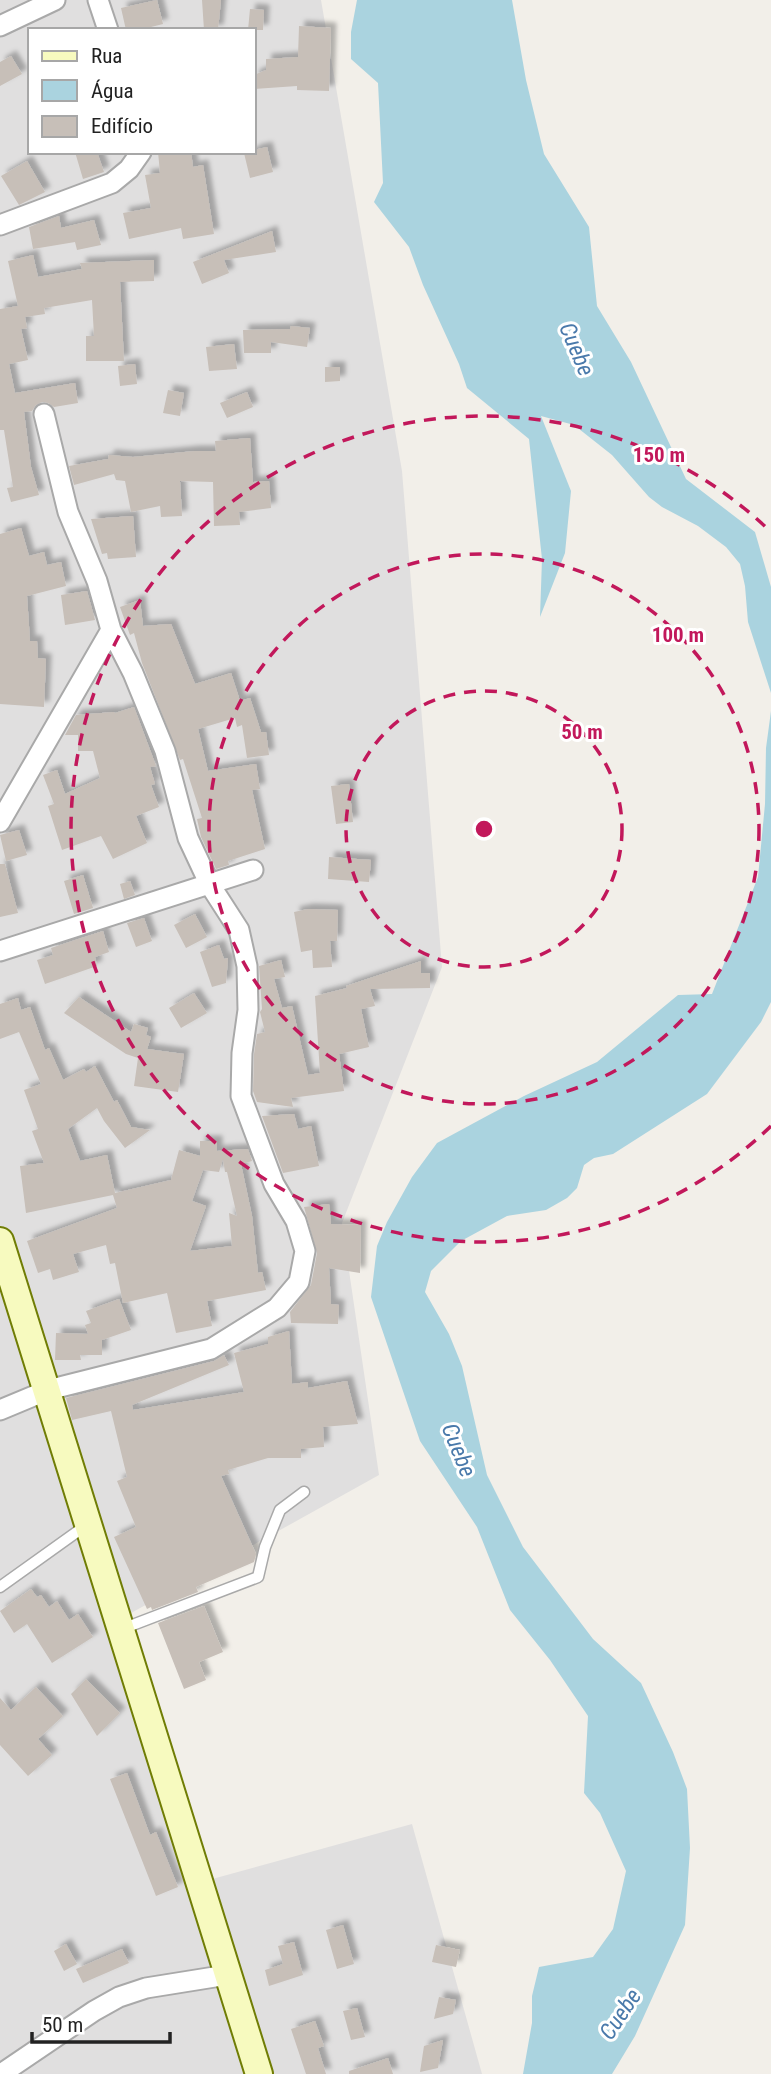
<svg xmlns="http://www.w3.org/2000/svg" width="771" height="2074" font-family="'Roboto Condensed',sans-serif">
<defs>
<filter id="shadow"><feDropShadow dx="5.5" dy="-5.5" stdDeviation="2" flood-color="#0004"/></filter>
</defs>
<rect width="100%" height="100%" fill="#f2efe9"/>
<path fill="#e0dfdf" fill-rule="evenodd" d="M0,0H321L402,471L442,967L342,1223L379,1475L124,1617L205,1881L412,1824L482,2074H0ZM30,30H254V152H30Z"/>
<path fill="#aad3df" d="M357,0H512L526,80L544,154L589,227L597,306L631,362L686,479L755,532L771,587V693L748,622L745,586L740,564L726,547L698,526L662,507L649,497L612,455L574,425L541,416L571,491L565,553L540,617L542,559L529,439L467,388L459,364L423,285L409,247L374,202L383,183L378,83L351,59V32Z
M771,711V1002L761,1022L707,1094L613,1154L594,1158L584,1165L577,1188L567,1198L546,1210L507,1216L461,1241L431,1271L425,1292L449,1334L462,1366L487,1475L523,1547L593,1639L641,1683L673,1752L687,1789L690,1848L685,1925L635,2036L612,2074H523L532,2023V1996L539,1967L593,1957L613,1929L626,1871L600,1813L584,1793L588,1716L550,1660L510,1610L477,1527L420,1441L371,1297L377,1246L387,1222L412,1177L437,1143L524,1096L597,1062L678,995L712,994L758,877L765,804L766,748Z"/>
<path fill="#c7bfb8" fill-rule="evenodd" filter="url(#shadow)" d="M157,0L163,24L139,30H126L121,8Z
M202,0H221L218,30H204Z
M250,9L264,10L263,30H248Z
M299,26L331,28L329,91L297,90V86L254,89V75L266,70V59L298,57Z
M11,56L22,74L0,86V62Z
M267,147L273,172L250,178L244,153L254,152V150Z
M75,152H97L104,172L83,179Z
M158,152H191L193,167L203,165L214,234L183,239L181,228L129,239L123,213L151,208L145,175L160,173Z
M27,161L45,192L19,205L1,176Z
M59,216L61,228L94,220L101,245L77,250L75,242L33,249L29,227Z
M272,231L276,252L224,260L229,273L202,284L193,262Z
M33,255L38,277L82,269L80,263L154,260V281L120,282L124,361H86V336H94L92,300L44,308L45,314L25,317L27,328L21,329L28,360L9,364L15,393L75,383L78,403L54,407L48,403L42,402L36,405L32,411L24,412L31,467L39,495L11,502L7,488L13,487L4,430H0V309L18,306L8,261Z
M291,326L310,328L307,347L271,342V353H244L243,330L290,329Z
M234,344L237,369L209,371L206,347Z
M135,364L137,384L120,386L118,366Z
M325,367H340V381L325,382Z
M168,390L184,393L180,416L163,413Z
M247,392L253,407L227,418L220,403Z
M250,438L253,482L269,481L271,508L239,512L240,525L214,526L213,482L180,481L182,516L161,517L160,506L131,512L125,481L116,480L114,474L74,485L69,466L108,459L109,455L133,457L195,451H216L215,441Z
M133,516L136,557L108,559L107,553L102,554L91,519Z
M21,528L29,556L44,552L47,565L61,562L66,586L27,596L30,641H37L38,658L46,659L44,707L0,704V534Z
M87,591L95,620L65,625L61,595Z
M140,600L143,626L171,624L195,684L231,673L240,701L250,698L261,732H266L269,755L247,758L242,725L237,727L235,718L198,729L208,771L256,764L260,789L252,790L265,849L228,861L229,865L216,869L201,837L197,819L202,818L183,759L180,760L142,663L134,633L130,635L120,607Z
M134,707L156,766L150,767L155,784L151,785L159,807L136,816L147,843L113,859L101,836L62,850L48,806L54,804L43,775L57,770L65,794L100,778L93,751H78V735H65L76,715L114,712L115,713Z
M349,784L353,822L336,824L331,786Z
M19,830L27,855L6,861L0,835Z
M329,857L371,860L369,882L328,879Z
M0,864H5L18,913L0,917Z
M83,875L93,908L74,914L64,881Z
M130,881L135,895L124,899L120,884Z
M308,909L338,910L337,941H330L332,967L313,968L312,950L301,952L294,912Z
M195,914L207,937L186,948L174,925Z
M144,918L152,941L136,947L127,923Z
M103,931L109,952L95,957L97,966L45,984L37,960L53,955L51,948Z
M219,945L224,959L228,958L226,983L212,987L200,952Z
M281,960L285,977L274,979L282,1008L292,1006L308,1075L320,1073L315,996L347,988L346,986L421,961V973H430V988L370,989L375,1006L361,1009L369,1047L339,1054L344,1091L291,1098L293,1107L257,1102L253,1091L254,1054L257,1034L265,1032L260,1012L262,1009L259,966Z
M194,993L207,1013L181,1028L169,1008Z
M79,997L131,1032L134,1024L148,1028L146,1035L151,1037L147,1049L184,1054L178,1092L134,1086L138,1058L126,1054L64,1013Z
M18,998L21,1010L30,1007L45,1050L49,1048L63,1080L84,1069L86,1072L95,1066L114,1102L117,1100L131,1127L150,1130L125,1148L104,1121L97,1108L68,1129L80,1161L107,1155L115,1193L171,1180L179,1150L200,1156V1141H217V1151L248,1149L252,1161L241,1164L252,1216L258,1273L262,1272L266,1290L207,1301L212,1326L176,1333L167,1293L123,1303L115,1263L110,1264L106,1245L73,1254L79,1272L53,1280L50,1269L38,1273L27,1241L117,1208L113,1195L26,1213L20,1166L44,1163L32,1131L38,1129L24,1090L41,1084L19,1032L0,1039V1004ZM223,1159L225,1172H227L237,1216L229,1213L232,1246L190,1251L206,1206L192,1201L203,1170L219,1172Z
M294,1114L298,1129L311,1126L319,1166L283,1173L262,1116Z
M329,1204L331,1224L361,1225L360,1273L329,1268L331,1304L339,1305L338,1324L291,1323L290,1312L311,1285L317,1253L304,1207Z
M119,1299L131,1330L102,1340V1355H80L81,1360H55L56,1333L88,1334L85,1325L91,1323L86,1311Z
M289,1331L292,1384L308,1382V1388L347,1381L358,1424L323,1427L324,1447L301,1449V1458H268L228,1470L229,1474L221,1476L256,1554L254,1562L196,1587L198,1592L152,1610L151,1607L147,1609L114,1537L136,1527L117,1481L127,1477L111,1411L72,1420L66,1398L214,1361L224,1355L229,1365L132,1405L133,1410L244,1392L234,1353L268,1344V1337Z
M31,1589L37,1597L41,1595L49,1607L57,1601L69,1620L78,1614L93,1637L52,1663L27,1624L14,1633L0,1611Z
M204,1606L223,1652L199,1662L206,1680L184,1689L158,1623Z
M86,1679L120,1713L97,1736L71,1694Z
M36,1687L63,1716L38,1739L52,1755L28,1776L0,1745V1698L11,1710Z
M127,1773L150,1835L156,1832L178,1887L156,1896L110,1779Z
M343,1925L354,1964L337,1969L326,1930Z
M294,1942L303,1975L269,1986L265,1970L283,1964L278,1946Z
M66,1944L77,1964L64,1971L54,1951Z
M436,1945L460,1950L456,1967L432,1962Z
M122,1949L129,1963L83,1983L76,1969Z
M439,1997L456,2000L453,2014L434,2019Z
M357,2008L365,2037L351,2040L343,2011Z
M315,2021L324,2046L318,2048L326,2074H306L291,2029Z
M443,2040L438,2068L420,2072L424,2046Z
M388,2058L393,2074H349V2071Z"/>
<g fill="none" stroke-linecap="round" stroke-linejoin="round">
<g stroke="#a9a9a9" stroke-width="13">
<path id="service" d="M0,1587L88,1524
M122,1629L258,1577L265,1547L280,1510L304,1492"/>
</g>
<g stroke="#a9a9a9" stroke-width="23">
<path id="minor" d="M98,0L108,30
M0,26L55,0
M0,225L112,183L129,169L141,152
M0,822L111,630
M0,951L253,870
M0,1410L48,1390L211,1349L277,1308L299,1282L305,1251L296,1221L274,1184L241,1096L242,1053L248,1010L247,966L239,930L210,885L188,838L165,751L133,673L111,630L97,581L68,512L44,414
M1,2074L94,2011L119,1997L146,1988L227,1975"/>
</g>
<g stroke="#707d05" stroke-width="30">
<path id="secondary" d="M0,1241L259,2074"/>
</g>
<use href="#service" stroke="#fff" stroke-width="10"/>
<use href="#minor" stroke="#fff" stroke-width="19"/>
<use href="#secondary" stroke="#f7fabf" stroke-width="26"/>
</g>
<g fill="none" stroke="#c2185b" stroke-width="3.5" stroke-dasharray="12 9">
<circle cx="484" cy="829" r="138"/>
<circle cx="484" cy="829" r="275"/>
<path d="M771 1126A413 413 0 1 1 771 532"/>
</g>
<g text-anchor="middle" stroke-width="6" stroke-linejoin="round" paint-order="stroke">
<g font-size="23" font-style="italic" fill="#4a7aab" stroke="#fff">
<text transform="translate(577 349) rotate(67)" y="8">Cuebe</text>
<text transform="translate(459 1450) rotate(68)" y="8">Cuebe</text>
<text transform="translate(620 2014) rotate(-56)" y="8">Cuebe</text>
</g>
</g>
<circle cx="484" cy="829" r="10" fill="#c2185b" stroke="#fff" stroke-width="3.5"/>
<g font-size="21" text-anchor="middle" font-weight="bold" fill="#c2185b" stroke="#fff" stroke-width="6" stroke-linejoin="round" paint-order="stroke">
<text x="659" y="462">150 m</text>
<text x="678" y="642">100 m</text>
<text x="582" y="739">50 m</text>
</g>
<rect x="28" y="28" width="228" height="126" fill="#ffffff" stroke="#a7a7a7" stroke-width="2"/>
<rect x="42" y="51" width="35" height="10" fill="#f7fabf" stroke="#a7a7a7" stroke-width="2"/>
<text x="91" y="63" font-size="21" fill="#222222">Rua</text>
<rect x="42" y="80" width="35" height="21" fill="#aad3df" stroke="#a7a7a7" stroke-width="2"/>
<text x="91" y="98" font-size="21" fill="#222222">Água</text>
<rect x="42" y="116" width="35" height="21" fill="#c7bfb8" stroke="#a7a7a7" stroke-width="2"/>
<text x="91" y="133" font-size="21" fill="#222222">Edifício</text>
<path d="M32 2032v10h138v-10" fill="none" stroke="#222222" stroke-width="3.5"/>
<text x="42" y="2032" font-size="21" fill="#222222" stroke="#ffffff" stroke-width="5" paint-order="stroke">50 m</text>
</svg>
